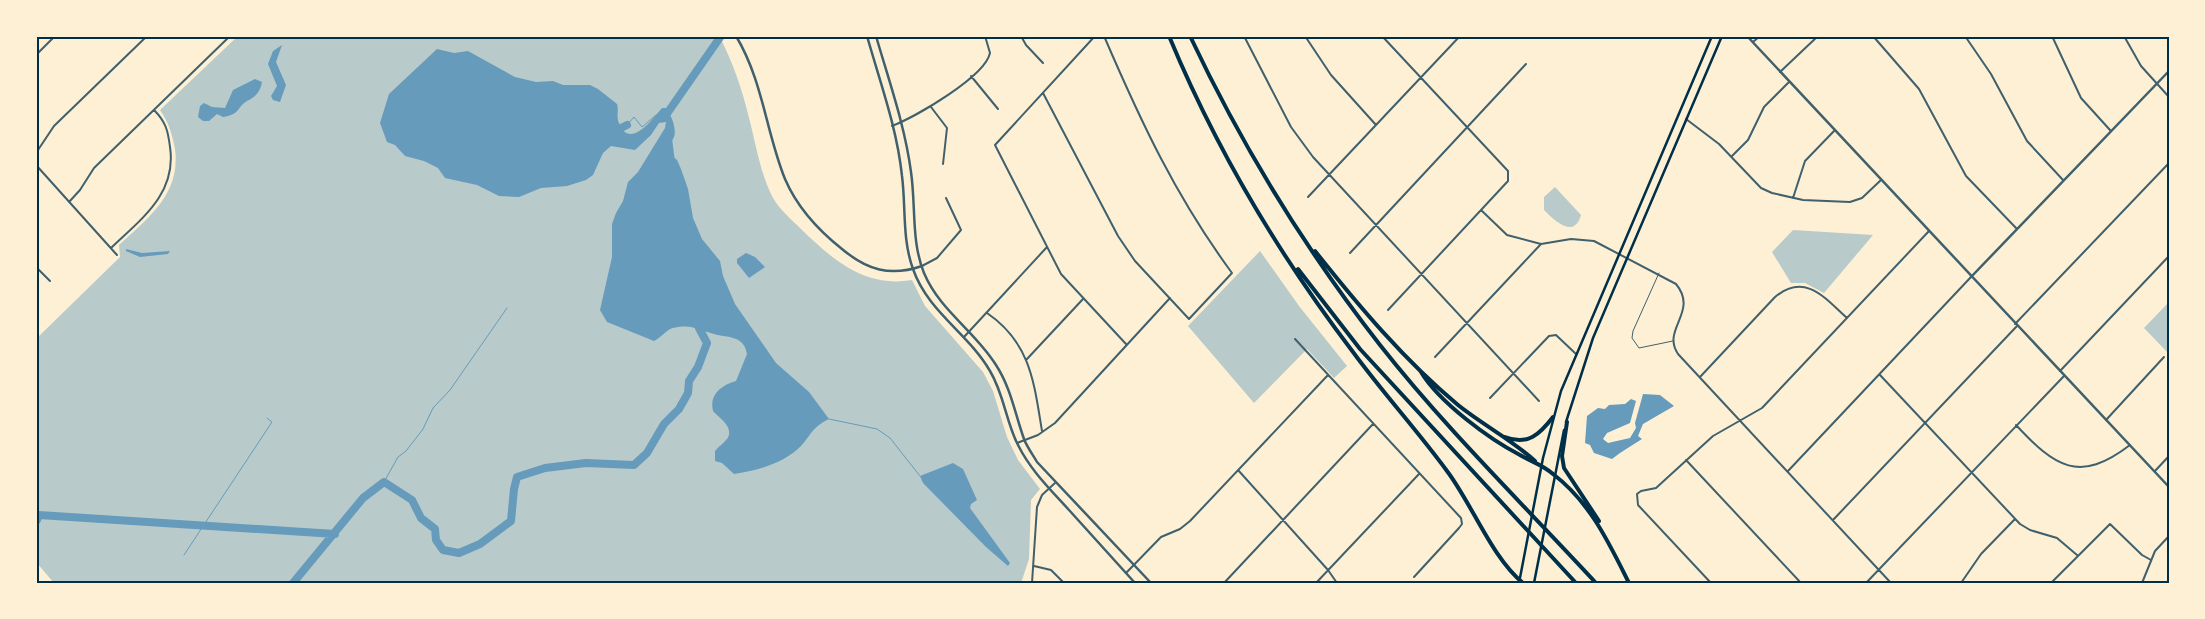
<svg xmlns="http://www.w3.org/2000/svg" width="2205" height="619" font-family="'Varela Round',sans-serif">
<rect width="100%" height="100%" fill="#fdf0d5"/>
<path fill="#b9caca" d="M238,36H719C733,62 742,89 749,118C756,144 760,173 773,198C779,209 792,220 801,229C833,260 865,288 912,280L925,306L983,372L993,391L1007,437L1018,460L1040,489L1031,500L1029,559L1021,583H54L36,562V339L120,257L119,245C148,218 181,194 175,149C172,134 169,123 160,110Z
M1555,187L1581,215C1574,240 1554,220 1544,210V197Z
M1793,230L1873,235L1824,293L1805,283H1791L1772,252Z
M1260,251L1299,306L1347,366L1334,378L1307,349L1254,403L1188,326Z
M2169,302V354L2144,328Z"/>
<path fill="#669bbc" d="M282,45L276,62L286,85L280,102L273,100L271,96L277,86L268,64L273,51Z
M437,49L454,53L468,51L515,77L536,82L553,81L563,85H590L598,89L617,104C619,110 616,117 619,123C630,151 653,118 662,108H666C671,115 677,128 674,137C671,143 668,145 669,153L677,160L681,169L688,189L693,218L702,239L720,261L723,276L735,304L776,363L809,392L829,419C812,427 812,434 801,446C784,463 757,471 734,474L722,463L715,461V451C719,446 724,443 727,439C735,427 719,418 713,411C709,394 722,385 736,381L747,354C744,335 728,338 714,334C695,329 693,324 673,328C667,329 661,338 654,341L607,322L600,310L612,257V224L616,213L623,201L628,182L638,172L665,128L666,122L659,123L651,135L635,150L611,146L603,153L593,175L586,180L567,186L541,188L519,197L499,196L477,185L445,178L438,168L424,161L405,156L395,145L387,142L380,123L389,94Z
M255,79L262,82C260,93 255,97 247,101C236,108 241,114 223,117L217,114L209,121H203L198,117L200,106L204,103L212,107L225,108L233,90Z
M126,249L142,253L170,251L168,254L140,257L126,251Z
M746,253L755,257L765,267L749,278L737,263V259Z
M1643,394L1660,395L1674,406L1643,424L1638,436L1642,439C1633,445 1622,451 1612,459L1594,453L1590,445L1585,443L1587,416L1598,408L1605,409L1609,405L1625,404L1631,399L1636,401L1630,423L1607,433L1603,439L1608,443L1630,438L1636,428L1635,423Z
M953,463L963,469L977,500L971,504L970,508L1010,563L1008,566L986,547L923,483L920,476Z"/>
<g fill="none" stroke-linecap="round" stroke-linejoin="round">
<path stroke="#669bbc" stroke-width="1" d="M627,125L634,117L642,127L656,115
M829,419L877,429L890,438L920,476
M384,482L398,457L406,451L423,429L433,408L450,390L507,308
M36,513L39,515
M184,555L272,422L267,418"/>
<path stroke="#669bbc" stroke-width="8" d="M666,115L721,36
M613,132L627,125
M668,138L671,163
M37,520L39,515L335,534
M293,583L363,498L384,482L412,500L421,518L435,529L436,540L443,550L459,553L480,544L511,521L514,489L517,477L545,468L586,463L634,465L647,453L664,424L679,409L688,393L689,381L698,367L707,343L699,328L697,317"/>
<path stroke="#3f606c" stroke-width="1" d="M1659,273L1633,331L1632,338L1639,348L1673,341"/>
<path stroke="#3f606c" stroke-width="2" d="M1021,36L1026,45L1043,63
M1095,36L995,145L1061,274L1126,344
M1244,36L1291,127L1313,157L1539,401
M1305,36L1331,75L1376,125
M1382,36L1508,171V181L1388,310
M1873,36L1919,89L1966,176L2017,229
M1965,36L1991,74L2027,141L2063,180
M2052,36L2081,98L2110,130
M2124,36L2141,66L2169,97
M1753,42L1760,36
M36,55L55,36
M1780,72L1818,36
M971,76L998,109
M1043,93L1118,236L1135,261L1189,319L1232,273C1176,197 1141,122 1104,36
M931,107L947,128L943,164
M1686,119L1719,144L1761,188L1772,193L1803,200L1850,202L1862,198L1881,180
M892,126C915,117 985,77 990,53L985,36
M36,153L54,126L147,36
M1732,156L1748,140L1764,107L1789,82
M36,165L117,255
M1308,197L1460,36
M1793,198L1805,161L1835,130
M69,202L80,190L94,168L230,36
M1481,210L1507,235L1541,244L1571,239L1594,241L1676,284C1699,312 1661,329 1678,354L1891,583
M111,248C141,219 177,194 170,147C168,131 166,122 154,110
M1350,253L1526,64
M922,266L937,258L961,230L946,198
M36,267L50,281
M987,313C1031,343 1034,383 1042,431
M2015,324L2169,163
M964,337L1047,247
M1295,339L1461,518L1462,524L1459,528L1414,577
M1435,357L1541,244
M1027,359L1083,299
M2060,371L2169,256
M1880,375L2020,524L2030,530L2057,538L2077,555
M1700,377L1775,297C1805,272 1825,298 1847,318
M1490,398L1549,336L1556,335L1576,354
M2106,420L2164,357
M2016,425C2055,467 2079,484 2130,445
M1017,443L1038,435L1055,423L1170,298
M1686,460L1801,583
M1238,470L1328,570L1337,583
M1788,471L1971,277
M2155,471L2169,456
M1833,520L2017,326
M1034,566L1051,570L1064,583
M1126,573L1161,537L1180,529L1190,521L1328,375
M1032,583L1037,507L1042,495L1055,483
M1224,583L1373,424
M1316,583L1419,474
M1711,583L1638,505L1637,494L1641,491L1656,488L1713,436L1762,408L1929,231
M1866,583L2064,376
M1961,583L1981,554L2015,519
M2051,583L2110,524L2142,555L2151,560
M2142,583L2155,551L2169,536"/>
<path stroke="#3f606c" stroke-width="2.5" d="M736,36C763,81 766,132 785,179C797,207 818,230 842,249C867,270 890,277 922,266
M867,36C880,82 897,128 902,176C906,207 902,239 913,269C928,312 968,333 990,371C1004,394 1006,422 1018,445C1031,471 1050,489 1069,510C1091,534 1113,559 1135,583
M876,36C889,81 905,126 911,172C916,206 911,241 924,273C940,311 975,331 996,365C1011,388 1015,414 1024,439C1027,447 1033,455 1037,462L1151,583
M1747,36L2169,487
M1971,277L2169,71"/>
<path stroke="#003049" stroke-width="2.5" d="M1566,422L1593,338L1722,36
M1519,583L1543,458L1561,391L1712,36
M1534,583L1564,430"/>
<path stroke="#003049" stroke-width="4" d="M1169,36C1216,149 1279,255 1353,352C1383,393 1417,430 1447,471C1472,504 1492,558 1523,583
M1190,36C1242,146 1305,249 1380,345C1446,429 1523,504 1596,583
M1315,251C1358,305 1404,360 1458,405C1483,425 1512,440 1535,461
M1298,269L1360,349L1576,583
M1421,372C1439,402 1489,439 1520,455C1532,462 1543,465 1553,474C1590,502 1609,543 1629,583
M1567,422L1562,456L1564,468L1599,521
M1505,437C1528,446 1540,434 1553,417"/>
</g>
<rect width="2205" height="619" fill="none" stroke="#fdf0d5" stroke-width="75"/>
<rect x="38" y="38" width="2130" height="544" fill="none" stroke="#003049" stroke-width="2"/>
</svg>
